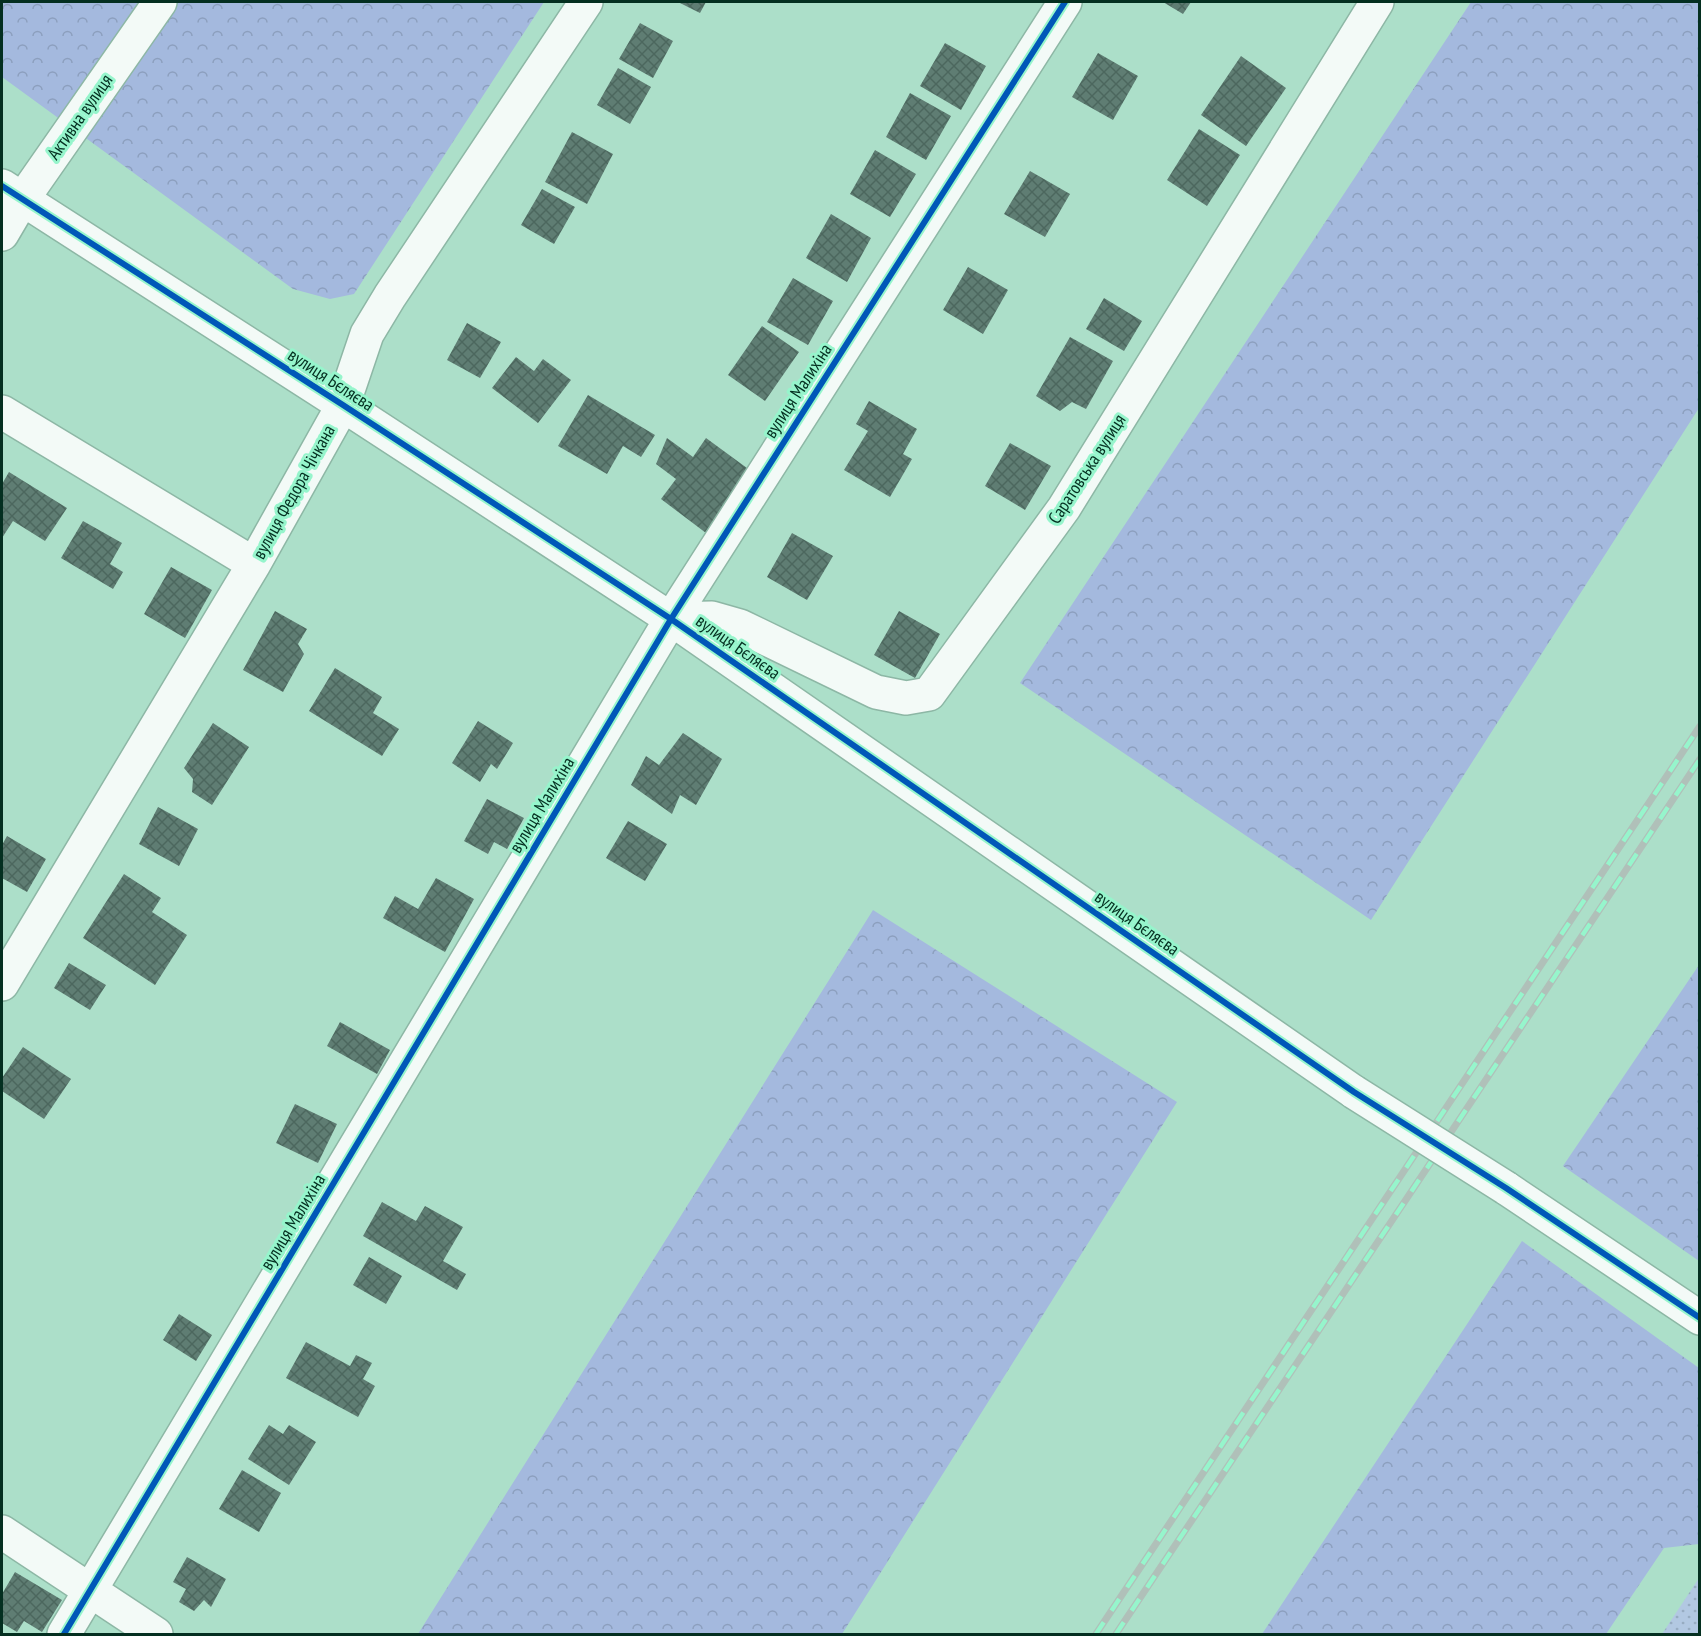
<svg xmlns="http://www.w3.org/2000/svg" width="1701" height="1636" font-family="'PT Sans Narrow',sans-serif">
<defs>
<pattern id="forest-crowns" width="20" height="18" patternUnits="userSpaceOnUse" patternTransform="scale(1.5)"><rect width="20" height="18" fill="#a4b9de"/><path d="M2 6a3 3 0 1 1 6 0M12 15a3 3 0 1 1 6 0" fill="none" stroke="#8c9fbe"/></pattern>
<pattern id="garden-dots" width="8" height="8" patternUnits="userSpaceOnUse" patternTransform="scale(1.5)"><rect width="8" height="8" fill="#b2c8e2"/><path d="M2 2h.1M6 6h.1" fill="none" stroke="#97acc2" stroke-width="1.8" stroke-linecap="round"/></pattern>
<pattern id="building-cross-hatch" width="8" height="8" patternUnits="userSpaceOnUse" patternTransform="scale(1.5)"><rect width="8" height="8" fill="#5f7d73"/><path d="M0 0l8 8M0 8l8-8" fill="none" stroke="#4c675e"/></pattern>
</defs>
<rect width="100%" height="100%" fill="#acdfc9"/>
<path fill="url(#forest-crowns)" d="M2,2H544L354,294L330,299L293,289L2,77Z
M1471,2H1699V408L1371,920L1020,683Z
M873,910L1177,1102L842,1634H418Z
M1699,965V1261L1563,1166Z
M1522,1241L1699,1368V1544L1664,1548L1606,1634H1262Z"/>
<path fill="url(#garden-dots)" d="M1699,1578V1634H1662Z"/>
<path fill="url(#building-cross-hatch)" d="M678,2H706L700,13Z
M1163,2H1191L1183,14Z
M640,23L673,41L653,78L619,59Z
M945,43L986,66L961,110L920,86Z
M1098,53L1138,76L1113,120L1072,97Z
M1241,56L1286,88L1246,146L1201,115Z
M618,68L651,87L630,124L597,105Z
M910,93L951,116L926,160L886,137Z
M1199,129L1240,155L1207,206L1167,180Z
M572,132L613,154L587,204L545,182Z
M875,150L916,174L890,217L850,194Z
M1030,171L1070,194L1045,237L1004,214Z
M542,189L575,207L554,244L521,225Z
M831,214L871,238L847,282L806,258Z
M968,267L1008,290L983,334L943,310Z
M793,278L833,301L808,345L767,322Z
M1104,298L1142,321L1124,351L1086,329Z
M467,323L501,342L480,378L447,360Z
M762,326L799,352L765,401L728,375Z
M1070,337L1113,361L1086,409L1072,402L1060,411L1036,396Z
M516,357L534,371L543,359L571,380L538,423L492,388Z
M588,395L655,435L641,457L623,446L607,474L558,446Z
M869,401L917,429L903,454L912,459L890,497L844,470L868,431L856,424Z
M667,438L693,457L706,438L751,471L706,533L661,499L676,479L656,464Z
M1010,443L1051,466L1025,510L985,486Z
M9,472L67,508L45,541L13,521L2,538V484Z
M83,521L122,543L110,564L123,572L113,589L61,558Z
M792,533L833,556L807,600L767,577Z
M171,567L212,590L185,638L144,614Z
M275,611L307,629L298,644L304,654L283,692L243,670Z
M899,611L940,634L915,678L874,655Z
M335,668L382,697L373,713L399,729L382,756L309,711Z
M478,721L513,743L497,769L491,764L480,782L452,763Z
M213,723L249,747L212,805L192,792L193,779L184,768Z
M683,733L722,759L696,805L680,795L672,814L631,785L646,756L659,765Z
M487,799L524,818L507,849L494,842L488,854L464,841Z
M158,807L198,829L179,866L139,844Z
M628,821L667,844L645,881L606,858Z
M7,836L46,859L27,892L2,878V845Z
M124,874L161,898L152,912L187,935L155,985L83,938Z
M436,878L474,899L445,952L383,918L395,896L418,909Z
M69,963L106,985L90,1010L54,988Z
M340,1022L390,1050L377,1074L327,1046Z
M23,1047L71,1079L44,1119L2,1091V1078Z
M295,1104L337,1124L318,1163L276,1143Z
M382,1202L416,1221L425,1206L463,1227L443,1261L466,1274L457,1290L363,1236Z
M369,1257L402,1276L386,1304L353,1285Z
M179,1314L212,1335L196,1361L163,1340Z
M306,1342L350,1366L356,1355L372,1363L363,1379L375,1386L358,1417L286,1378Z
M269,1425L283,1434L289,1425L316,1442L289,1485L248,1459Z
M242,1470L281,1493L259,1532L219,1509Z
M187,1557L226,1579L211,1607L204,1600L194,1611L179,1602L186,1589L173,1582Z
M15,1572L62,1600L42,1632L24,1621L17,1632L2,1623V1594Z"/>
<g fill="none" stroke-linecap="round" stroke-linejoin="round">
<g stroke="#8db7a5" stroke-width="36">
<path id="minor" d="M2,186L343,405L671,619L1354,1092
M2,234L22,200L160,2
M2,412L254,564
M671,619L712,618L740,626L876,692L906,698L929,694L1064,508L1377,2
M2,984L254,564L343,405L367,334L390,296L586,2
M1506,1188L1700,1318
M2,1532L156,1634
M64,1634L671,619L1065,2"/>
</g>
<use href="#minor" stroke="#f3faf7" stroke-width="33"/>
<g stroke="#b0c0b9" stroke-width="7">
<path id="rail" d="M1096,1634L1700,726
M1116,1634L1700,759"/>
</g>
<use href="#rail" stroke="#96f5cc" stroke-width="4.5" stroke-dasharray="14" stroke-linecap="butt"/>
<g stroke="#8db7a5" stroke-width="36" stroke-linecap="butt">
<path id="minor-bridge" d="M1354,1092L1506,1188"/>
</g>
<use href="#minor-bridge" stroke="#f3faf7" stroke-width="33"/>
<g stroke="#96f5cc" stroke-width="10">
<path id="cycleway" d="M2,186L343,405L671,619L1354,1092L1506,1188L1700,1318
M64,1634L671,619L1065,2"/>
</g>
<use href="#cycleway" stroke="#0057b8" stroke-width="6"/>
</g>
<g text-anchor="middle" stroke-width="6" stroke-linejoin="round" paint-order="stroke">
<g font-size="18" fill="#042f20" stroke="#96f5cc">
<text transform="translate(80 117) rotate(-55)" y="6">Активна вулиця</text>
<text transform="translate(331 380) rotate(33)" y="6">вулиця Бєляєва</text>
<text transform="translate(798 391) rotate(-57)" y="6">вулиця Малихіна</text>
<text transform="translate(1087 469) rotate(-57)" y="6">Саратовська вулиця</text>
<text transform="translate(294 492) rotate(-61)" y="6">вулиця Федора Чічкана</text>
<text transform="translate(738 647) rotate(35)" y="6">вулиця Бєляєва</text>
<text transform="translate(542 805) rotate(-59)" y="6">вулиця Малихіна</text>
<text transform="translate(1137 923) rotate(35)" y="6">вулиця Бєляєва</text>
<text transform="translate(293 1222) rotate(-59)" y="6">вулиця Малихіна</text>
</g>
</g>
<rect width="1701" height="1636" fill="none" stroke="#042f20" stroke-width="6"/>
</svg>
